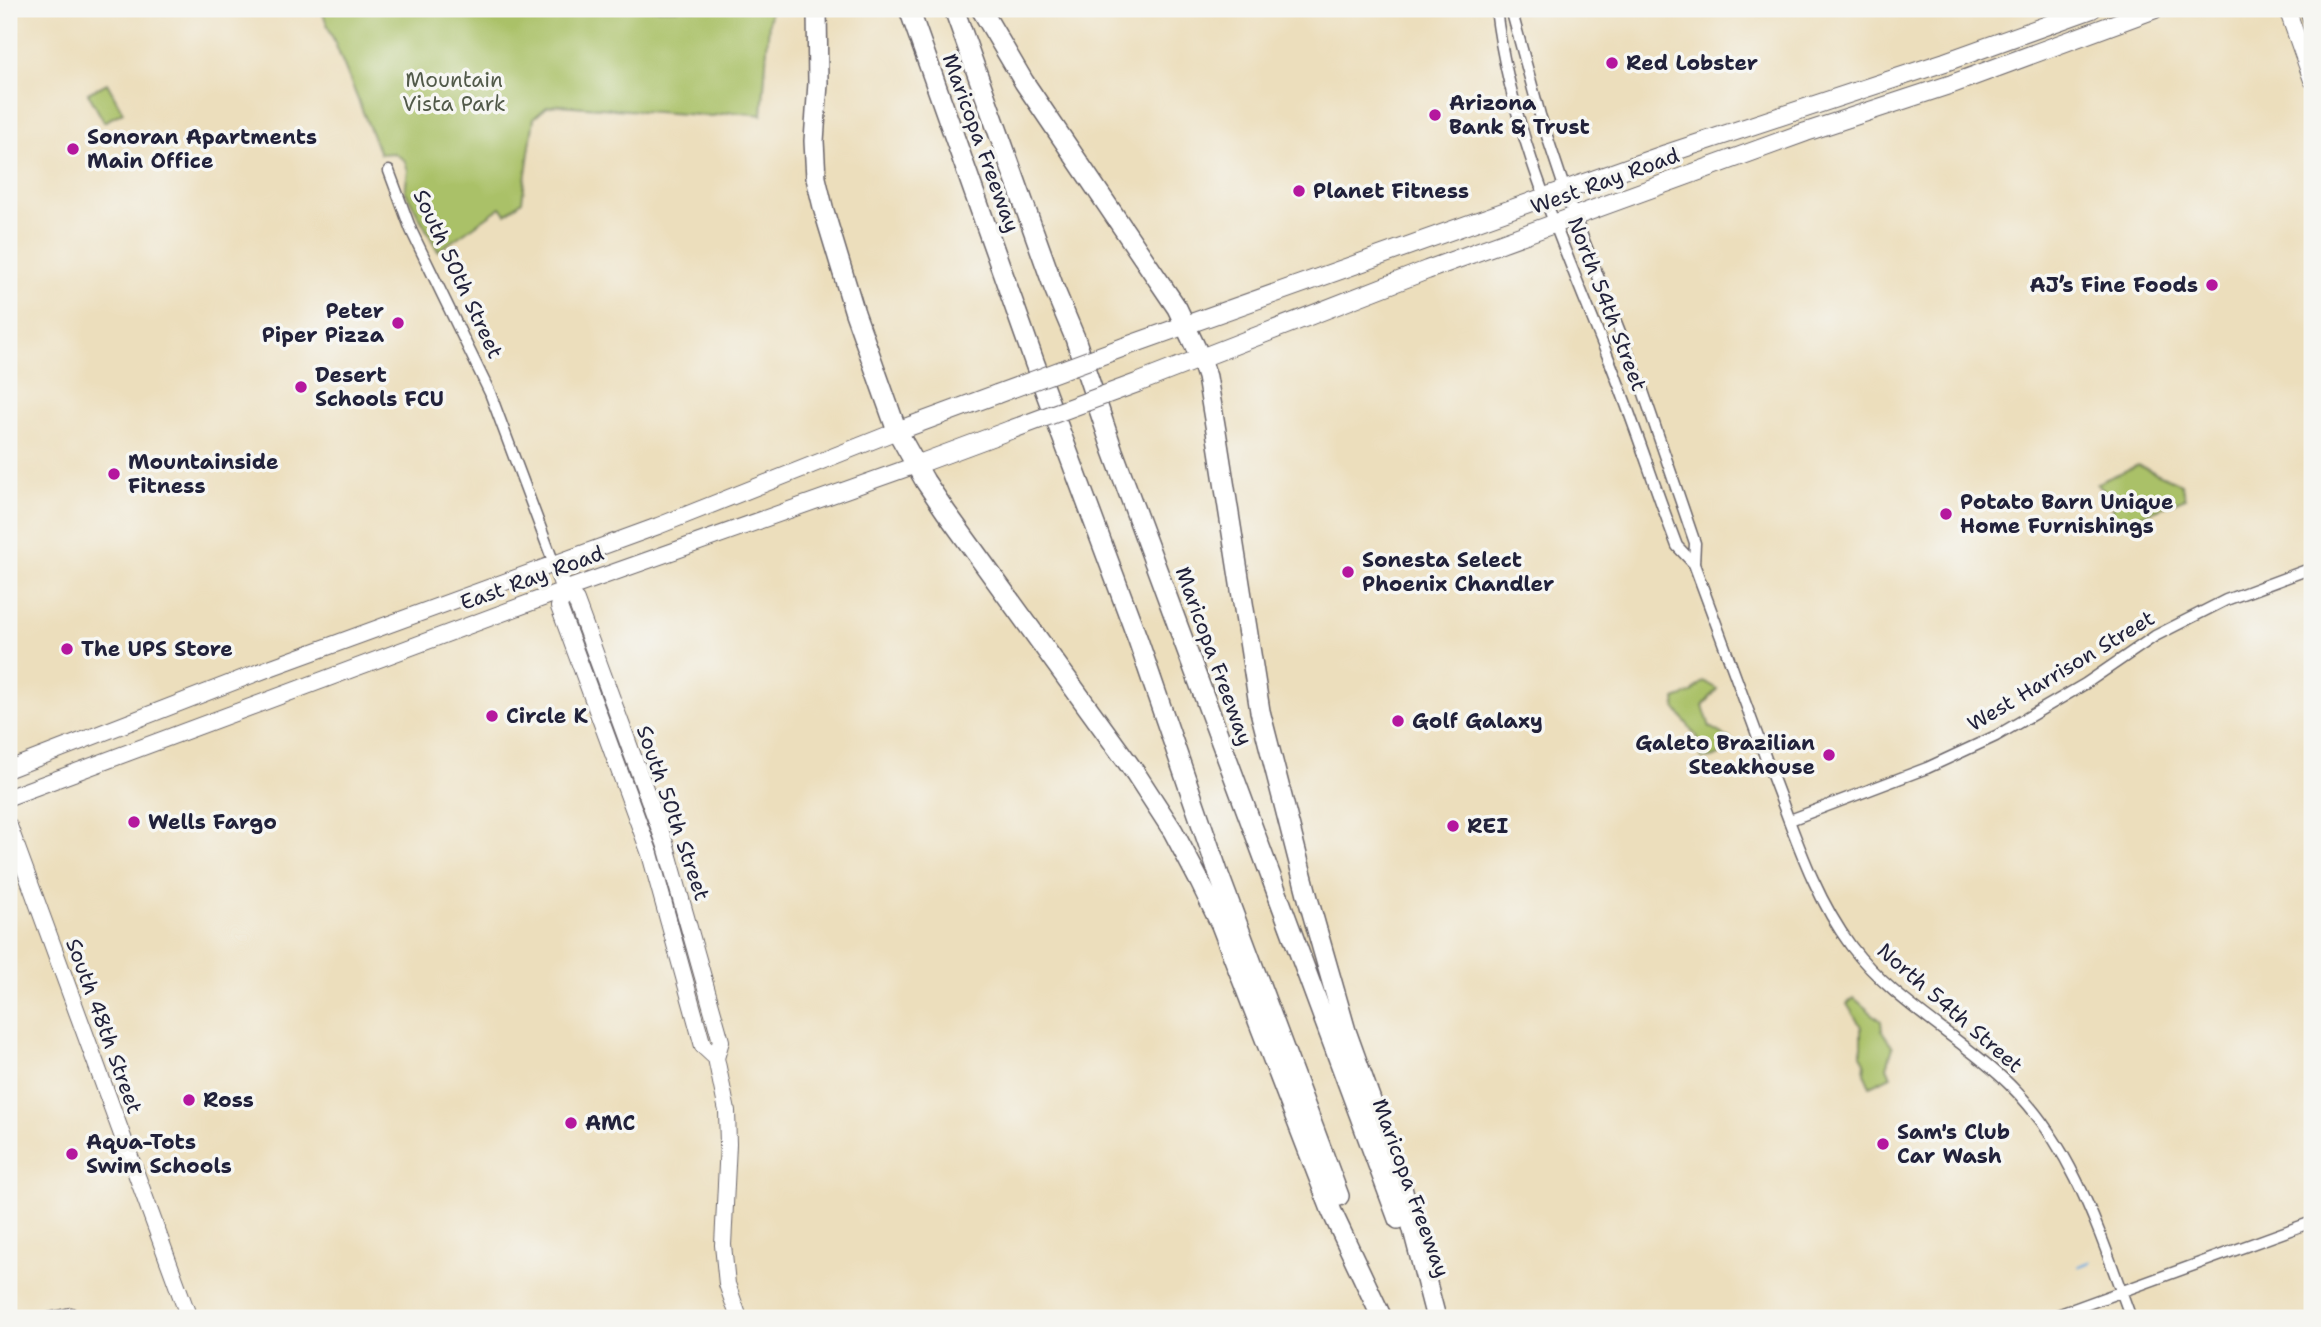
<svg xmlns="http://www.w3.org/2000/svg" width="2321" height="1327" font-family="'Shantell Sans',sans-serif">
<rect width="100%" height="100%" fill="#f6f6f2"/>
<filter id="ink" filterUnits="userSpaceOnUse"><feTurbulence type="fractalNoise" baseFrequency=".0143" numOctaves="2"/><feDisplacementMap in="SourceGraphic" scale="14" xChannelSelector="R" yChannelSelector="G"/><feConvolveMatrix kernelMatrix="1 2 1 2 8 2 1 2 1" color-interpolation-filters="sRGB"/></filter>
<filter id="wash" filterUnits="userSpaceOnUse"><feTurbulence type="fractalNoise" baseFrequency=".00686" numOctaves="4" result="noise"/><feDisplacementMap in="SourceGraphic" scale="28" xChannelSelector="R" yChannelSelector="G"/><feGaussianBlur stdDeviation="1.57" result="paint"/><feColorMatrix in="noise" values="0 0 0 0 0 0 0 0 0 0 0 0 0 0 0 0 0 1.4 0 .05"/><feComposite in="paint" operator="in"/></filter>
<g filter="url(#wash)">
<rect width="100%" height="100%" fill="#ecdebc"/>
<path fill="#aac167" stroke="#667251" stroke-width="2" d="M321,9H770L762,115L732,112L712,116L558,105L547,107L534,118L522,201L506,214L501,207L438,251L405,191L408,170L404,160L394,153L380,154Z
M107,83L123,112L104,122L88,93Z
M2138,465L2181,484L2186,498L2113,527L2109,517L2114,505L2109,495L2097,483Z
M1703,681L1717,689L1703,706L1710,727L1730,739L1738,748L1711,758L1702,759L1696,736L1676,709L1675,699L1692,693Z
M1854,998L1881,1021L1882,1031L1893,1047L1887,1067L1891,1076L1870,1086L1864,1073L1865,1062L1861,1055V1027L1847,1004Z"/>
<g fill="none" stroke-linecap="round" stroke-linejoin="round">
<path stroke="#6aa8dc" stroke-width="2.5" d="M2079,1266L2090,1262"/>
</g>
</g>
<g filter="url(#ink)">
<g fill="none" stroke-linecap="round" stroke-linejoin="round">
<g stroke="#696468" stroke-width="13">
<path id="street" d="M1496,9C1510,128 1563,245 1608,357C1633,419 1653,483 1677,546L1694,564C1720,635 1747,707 1773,778C1795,835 1814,896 1851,946C1894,1003 1960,1036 2010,1085C2075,1149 2100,1235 2131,1318
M1511,9L1540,115L1570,205L1642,388L1695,543L1694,564
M389,171L411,230L490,393L556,569
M1790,820L1927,768L1996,736L2085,684L2155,636L2226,600L2312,568
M49,1318L71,1313L76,1318
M2049,1318L2312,1222"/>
</g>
<g stroke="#696468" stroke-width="18">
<path id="secondary" d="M2287,9L2312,80
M2308,9L2312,22
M559,576L564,590L576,601L666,846L721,1041L716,1058L727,1111L728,1144L723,1245L727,1284L739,1318
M564,590L559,607L650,854L703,1046L716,1058
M9,769L272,667L658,526L897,431
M9,797L564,590L916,465
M9,826L189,1318"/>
</g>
<g stroke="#696468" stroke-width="20">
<path id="primary" d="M1124,347L1666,154L1945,62L2092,9
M1137,383L1427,270L1806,132L1952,84L2155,9
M897,431L997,394
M916,465L1010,430"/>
</g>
<g stroke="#696468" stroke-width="22">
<path id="highway" d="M817,9L818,83L814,141L816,178L824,211L855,313L897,431L925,481L946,512L1136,774L1173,831L1200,882L1221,925L1332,1212L1382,1318
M909,9L1035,364L1138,640L1219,875L1339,1196
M954,9L1054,288L1075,338L1113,451L1398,1219
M981,9L1024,82L1177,308L1201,359L1207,377L1216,431L1260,711L1309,902L1346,1031L1401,1184L1436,1318"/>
</g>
<use href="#street" stroke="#fff" stroke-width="10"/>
<use href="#secondary" stroke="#fff" stroke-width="16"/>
<use href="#primary" stroke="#fff" stroke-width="18"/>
<use href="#highway" stroke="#fff" stroke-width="19"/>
<g stroke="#696468" stroke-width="20" stroke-linecap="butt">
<path id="primary-bridge" d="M997,394L1124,347
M1010,430L1137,383"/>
</g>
<use href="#primary-bridge" stroke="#fff" stroke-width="18"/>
</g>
</g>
<g fill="#b5179e" stroke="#f6f6f2" stroke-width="2.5">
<circle cx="1612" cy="63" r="7"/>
<circle cx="1435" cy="115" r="7"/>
<circle cx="73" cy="149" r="7"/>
<circle cx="1299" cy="191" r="7"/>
<circle cx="2212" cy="285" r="7"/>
<circle cx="398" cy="323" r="7"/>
<circle cx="301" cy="387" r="7"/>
<circle cx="114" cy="474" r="7"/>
<circle cx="1946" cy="514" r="7"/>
<circle cx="1348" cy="572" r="7"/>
<circle cx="67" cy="649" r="7"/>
<circle cx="492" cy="716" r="7"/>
<circle cx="1398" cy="721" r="7"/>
<circle cx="1829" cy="755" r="7"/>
<circle cx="134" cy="822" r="7"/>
<circle cx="1453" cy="826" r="7"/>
<circle cx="189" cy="1100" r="7"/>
<circle cx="571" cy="1123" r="7"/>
<circle cx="1883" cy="1144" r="7"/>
<circle cx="72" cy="1154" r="7"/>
</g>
<g text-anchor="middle" stroke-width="7" stroke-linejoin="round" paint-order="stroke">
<g font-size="21" font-weight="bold" fill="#22223b" stroke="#f6f6f2" text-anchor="start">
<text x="1626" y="70">Red Lobster</text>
<text x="1449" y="110">Arizona<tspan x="1449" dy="24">Bank &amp; Trust</tspan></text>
<text x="87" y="144">Sonoran Apartments<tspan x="87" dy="24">Main Office</tspan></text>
<text x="1313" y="198">Planet Fitness</text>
<text x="2198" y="292" text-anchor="end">AJ’s Fine Foods</text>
<text x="384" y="318" text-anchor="end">Peter<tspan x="384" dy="24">Piper Pizza</tspan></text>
<text x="315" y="382">Desert<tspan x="315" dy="24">Schools FCU</tspan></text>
<text x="128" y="469">Mountainside<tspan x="128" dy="24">Fitness</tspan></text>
<text x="1960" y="509">Potato Barn Unique<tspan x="1960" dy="24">Home Furnishings</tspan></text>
<text x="1362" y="567">Sonesta Select<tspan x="1362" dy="24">Phoenix Chandler</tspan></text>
<text x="81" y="656">The UPS Store</text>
<text x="506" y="723">Circle K</text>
<text x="1412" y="728">Golf Galaxy</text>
<text x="1815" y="750" text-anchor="end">Galeto Brazilian<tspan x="1815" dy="24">Steakhouse</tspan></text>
<text x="148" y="829">Wells Fargo</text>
<text x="1467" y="833">REI</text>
<text x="203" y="1107">Ross</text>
<text x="585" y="1130">AMC</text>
<text x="1897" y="1139">Sam's Club<tspan x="1897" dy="24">Car Wash</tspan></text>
<text x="86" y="1149">Aqua-Tots<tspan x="86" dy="24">Swim Schools</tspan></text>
</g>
<g font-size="21" fill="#525a4a" stroke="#f6f6f2">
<text x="454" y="87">Mountain<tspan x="454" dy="24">Vista Park</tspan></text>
</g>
<g font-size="21" fill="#22223b" stroke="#f6f6f2">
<text transform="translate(981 143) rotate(70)" y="7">Maricopa Freeway</text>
<text transform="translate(1605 181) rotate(-20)" y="7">West Ray Road</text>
<text transform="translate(458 274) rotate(65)" y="7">South 50th Street</text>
<text transform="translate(1607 304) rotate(69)" y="7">North 54th Street</text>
<text transform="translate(532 578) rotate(-20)" y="7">East Ray Road</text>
<text transform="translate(1214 656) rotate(70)" y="7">Maricopa Freeway</text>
<text transform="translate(2061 671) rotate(-31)" y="7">West Harrison Street</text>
<text transform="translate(673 813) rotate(71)" y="7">South 50th Street</text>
<text transform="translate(1950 1008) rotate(41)" y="7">North 54th Street</text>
<text transform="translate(104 1026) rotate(70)" y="7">South 48th Street</text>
<text transform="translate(1411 1188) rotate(70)" y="7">Maricopa Freeway</text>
</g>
</g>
<rect width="2321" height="1327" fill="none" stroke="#f6f6f2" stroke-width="35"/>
</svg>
